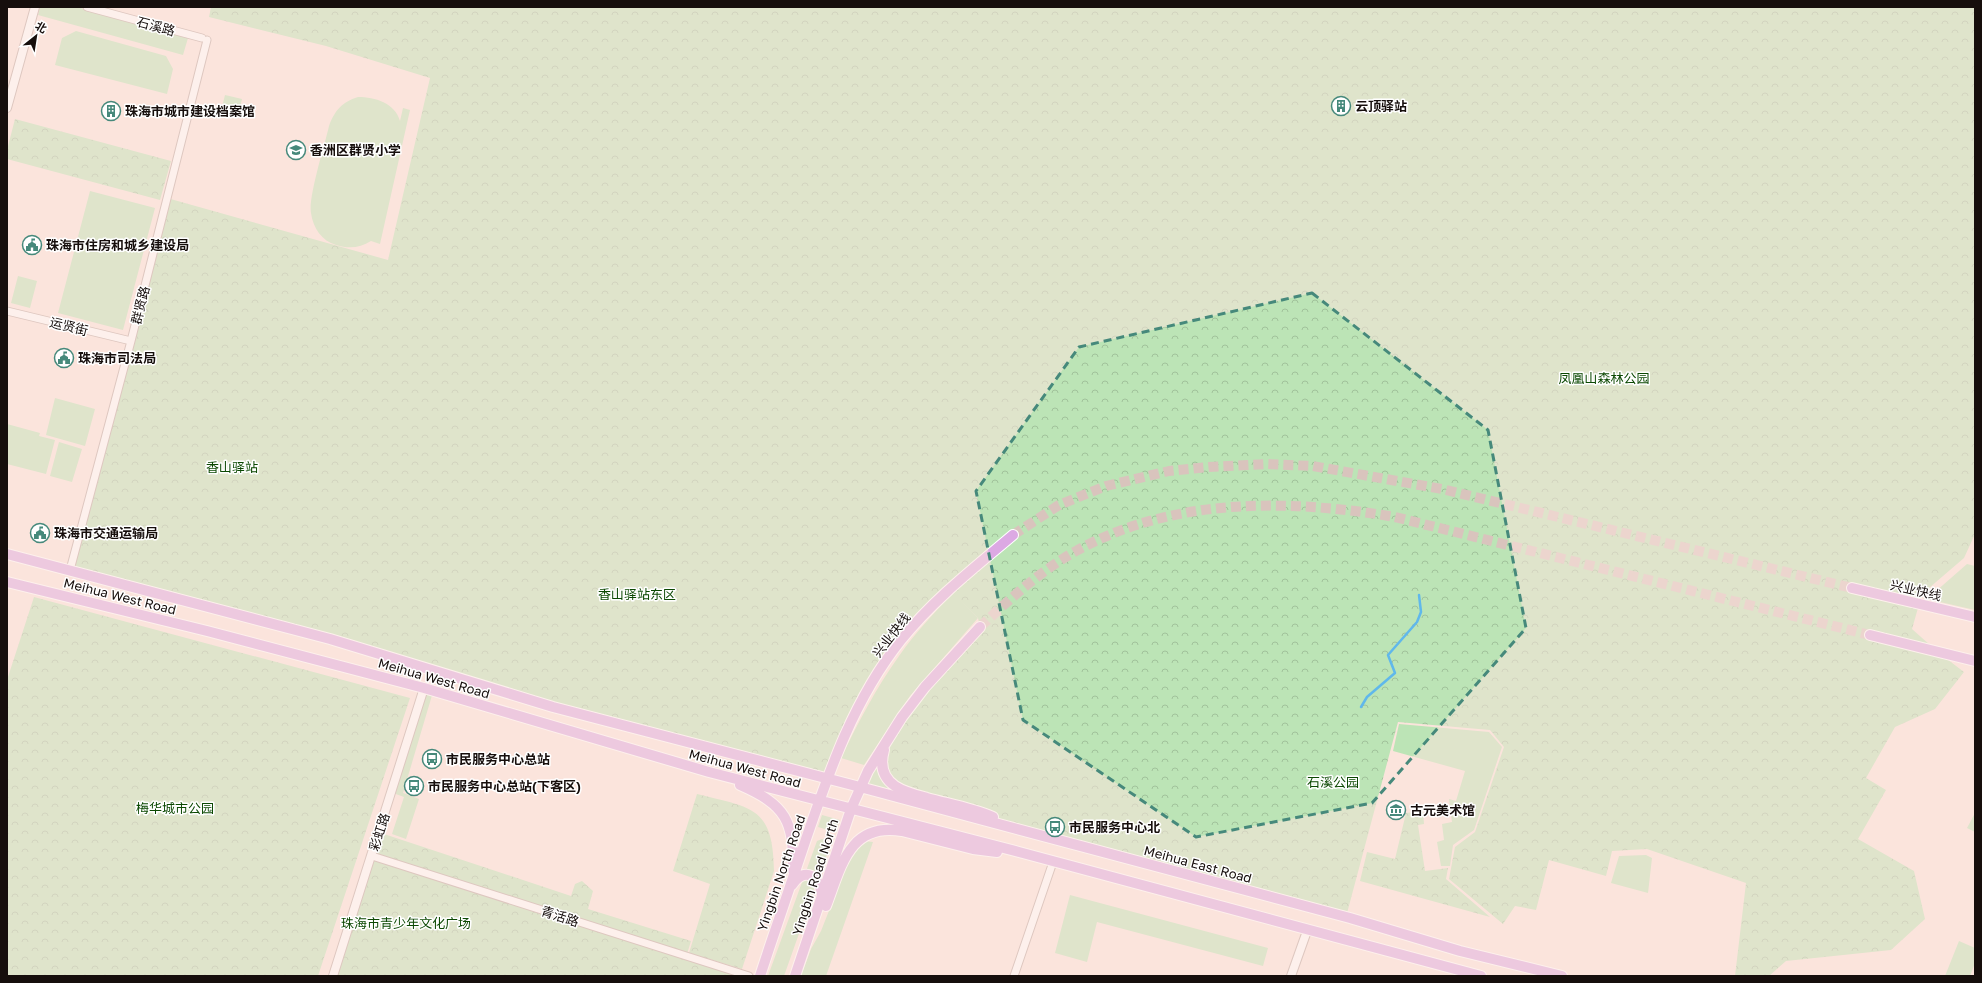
<svg xmlns="http://www.w3.org/2000/svg" width="1982" height="983" font-family="'Golos Text','Noto Sans SC',sans-serif">
<defs>
<pattern id="forest-crowns" width="20" height="18" patternUnits="userSpaceOnUse"><rect width="20" height="18" fill="#bce4b6"/><path d="M2 6a3 3 0 1 1 6 0M12 15a3 3 0 1 1 6 0" fill="none" stroke="#a1c29b"/></pattern>
</defs>
<rect width="100%" height="100%" fill="#fbe4dc"/>
<path fill="#bce4b6" d="M40,7H77L188,38L183,55L38,15Z
M76,31L166,56L173,69L167,94L55,65L62,38Z
M225,95L242,99L238,115L221,111Z
M358,97C375,97 395,103 400,121L403,108L410,110L380,244L371,241C360,248 349,249 336,245C322,241 313,228 311,213C308,198 325,144 329,126C335,110 342,102 358,97Z
M90,191L155,208L123,330L58,313Z
M18,276L37,281L30,308L11,303Z
M55,398L95,409L85,446L46,435Z
M7,424L40,433L39,436L55,440L46,474L7,464Z
M59,442L82,449L72,482L50,476Z
M1967,564L1975,566V610L1927,599Z
M953,593L978,618L910,696L864,765L841,758C858,723 876,688 899,656C915,633 934,613 953,593Z
M425,690L433,692L403,793L419,799L406,839L392,834L404,797L393,793Z
M1399,724L1489,732L1502,747L1474,830L1453,845L1450,866H1441L1437,842L1444,840L1442,824L1452,822L1449,799L1456,801L1465,771L1393,751Z
M1975,813V832L1967,828Z
M822,815L840,820L835,832L818,827Z
M822,839L827,841L830,846L784,976H768L817,841Z
M864,841L873,842L826,976H801L811,949L821,931L851,855Z
M1646,855L1652,858L1648,893L1611,883L1619,856Z
M1070,895L1268,948L1263,966L1097,922L1087,962L1055,953Z
M1959,941L1975,948V963L1970,976H1945Z"/>
<path fill="url(#forest-crowns)" d="M211,7H1975V534L1964,558L1922,594L1912,629L1939,653L1964,672L1935,709L1895,727L1866,778L1886,790L1858,839L1914,871L1925,919L1891,950L1786,961L1769,976H1735L1746,883L1647,849L1612,851L1606,876L1549,860L1536,910L1515,906L1503,924L1449,879L1455,847L1475,832L1504,747L1490,730L1398,722L1346,917L860,786L902,717L980,627L978,618L949,590L890,655L827,778L70,570L167,198L388,260L430,78L326,46L209,17Z
M15,119L171,161L160,200L7,159V150Z
M34,597L410,698L318,976H7V680Z
M697,794C752,808 773,806 774,871L742,969L689,953L710,884L673,871Z
M1423,811L1424,824L1418,825L1425,871L1448,868L1446,879L1490,917L1360,881L1367,852L1395,859L1406,813Z
M381,833L571,896L575,884L582,881L593,891L588,909L691,941L687,954L374,855Z
M372,856L749,976H333Z"/>
<g fill="none" stroke-linecap="round" stroke-linejoin="round">
<path stroke="#60b8eb" stroke-width="2.5" d="M1361,707L1367,697L1395,673L1388,655L1417,622L1421,612L1419,595"/>
<path stroke="#d9c4bd" stroke-width="10" stroke-dasharray="10 5" stroke-linecap="butt" d="M1013,535L1059,505L1106,486L1169,471L1209,467L1266,464L1313,466L1442,489L1852,588
M980,627C1010,599 1040,571 1076,551C1173,497 1289,499 1395,517L1870,635"/>
<g stroke="#baa59d" stroke-width="9">
<path id="minor" d="M87,7L202,38
M7,311L131,341
M70,570L131,341L207,40
M372,856L749,976
M1014,976L1053,862"/>
</g>
<g stroke="#baa59d" stroke-width="10">
<path id="tertiary" d="M7,108L35,7
M333,976L424,688
M1291,976L1307,931"/>
</g>
<g stroke="#fff" stroke-width="12">
<path id="primary" d="M7,554L330,639L553,707L860,787L1350,918L1460,951L1562,976
M7,582L207,631L424,688L709,772L1019,852L1481,976
M1852,588L1975,617
M1870,635L1975,661
M884,750C880,764 882,777 895,786C904,792 916,795 927,798C949,804 972,808 993,817
M740,785C786,805 794,821 793,870
M792,885C805,865 820,877 822,896
M826,906C841,867 849,822 902,831L973,849L997,852
M760,976C775,930 791,884 806,839C830,769 854,699 901,640C933,600 974,568 1013,535
M795,976L851,809L868,771L902,717L925,687L980,627"/>
</g>
<use href="#minor" stroke="#fff" stroke-width="7"/>
<use href="#tertiary" stroke="#fff" stroke-width="8"/>
<use href="#primary" stroke="#dca9e3" stroke-width="10"/>
</g>
<path d="M0 0H1982V983H0ZM1312,293L1488,430L1526,628L1372,803L1196,837L1023,720L976,491L1079,347Z" fill="#fbe4dc" fill-opacity=".55" fill-rule="evenodd"/>
<path fill="none" stroke="#46897b" stroke-width="3" stroke-dasharray="8 5" stroke-linejoin="round" d="M1312,293L1488,430L1526,628L1372,803L1196,837L1023,720L976,491L1079,347Z"/>
<defs>
<g id="building-ring" transform="scale(1)"><circle r="9.5" fill="#fff" stroke="#46897b" stroke-width="1.5"/><path d="M-4-6H4V6H1V3H-1V6H-4ZM-2.5-4.3h1.7v1.8h-1.7ZM.8-4.3h1.7v1.8H.8ZM-2.5-1h1.7V.8h-1.7ZM.8-1h1.7V.8H.8Z" fill="#46897b"/></g>
<g id="school-ring" transform="scale(1)"><circle r="9.5" fill="#fff" stroke="#46897b" stroke-width="1.5"/><path d="M0-5L7-2L0 1L-7-2ZM-4 1L0 2.5L4 1V4Q0 6-4 4Z" fill="#46897b"/></g>
<g id="civic-ring" transform="scale(1)"><circle r="9.5" fill="#fff" stroke="#46897b" stroke-width="1.5"/><path d="M-.6-6.5H3V-4.5H.6V-3L4-1V1h2V6H-6V1h2V-1L-.6-3ZM-1.2 2.5V6h2.4V2.5Z" fill="#46897b"/></g>
<g id="bus-ring" transform="scale(1)"><circle r="9.5" fill="#fff" stroke="#46897b" stroke-width="1.5"/><path d="M-5-6H5V4H4V6H2V4H-2V6H-4V4H-5ZM-3.5-4V0h7V-4ZM-3.5 1.2v1.5H-2V1.2ZM2 1.2v1.5H3.5V1.2Z" fill="#46897b"/></g>
<g id="museum-ring" transform="scale(1)"><circle r="9.5" fill="#fff" stroke="#46897b" stroke-width="1.5"/><path d="M0-6L6-3V-2H-6V-3ZM-5-1h2V3h-2ZM-1-1h2V3h-2ZM3-1h2V3H3ZM-6 4H6V6H-6Z" fill="#46897b"/></g>
</defs>
<g fill-rule="evenodd">
<use href="#building-ring" x="1341" y="106"/>
<use href="#building-ring" x="111" y="111"/>
<use href="#school-ring" x="296" y="150"/>
<use href="#civic-ring" x="32" y="245"/>
<use href="#civic-ring" x="64" y="358"/>
<use href="#civic-ring" x="40" y="533"/>
<use href="#bus-ring" x="432" y="759"/>
<use href="#bus-ring" x="414" y="786"/>
<use href="#museum-ring" x="1396" y="810"/>
<use href="#bus-ring" x="1055" y="827"/>
</g>
<g text-anchor="middle" stroke-width="3" stroke-linejoin="round" paint-order="stroke">
<g font-size="13" fill="#160e0c" stroke="#fff">
<text transform="translate(156 26) rotate(15)" y="5">石溪路</text>
<text transform="translate(140 305) rotate(-76)" y="5">群贤路</text>
<text transform="translate(69 326) rotate(14)" y="5">运贤街</text>
<text transform="translate(1916 590) rotate(13)" y="5">兴业快线</text>
<text transform="translate(120 596) rotate(14)" y="5">Meihua West Road</text>
<text transform="translate(891 635) rotate(-52)" y="5">兴业快线</text>
<text transform="translate(434 678) rotate(16)" y="5">Meihua West Road</text>
<text transform="translate(745 768) rotate(15)" y="5">Meihua West Road</text>
<text transform="translate(379 832) rotate(-72)" y="5">彩虹路</text>
<text transform="translate(1198 864) rotate(15)" y="5">Meihua East Road</text>
<text transform="translate(781 873) rotate(-71)" y="5">Yingbin North Road</text>
<text transform="translate(815 877) rotate(-72)" y="5">Yingbin Road North</text>
<text transform="translate(560 916) rotate(18)" y="5">青活路</text>
</g>
<g font-size="13" font-weight="bold" fill="#160e0c" stroke="#fff" text-anchor="start">
<text x="1355" y="111">云顶驿站</text>
<text x="125" y="116">珠海市城市建设档案馆</text>
<text x="310" y="155">香洲区群贤小学</text>
<text x="46" y="250">珠海市住房和城乡建设局</text>
<text x="78" y="363">珠海市司法局</text>
<text x="54" y="538">珠海市交通运输局</text>
<text x="446" y="764">市民服务中心总站</text>
<text x="428" y="791">市民服务中心总站(下客区)</text>
<text x="1410" y="815">古元美术馆</text>
<text x="1069" y="832">市民服务中心北</text>
</g>
<g font-size="13" fill="#0b4802" stroke="#fff">
<text x="1604" y="383">凤凰山森林公园</text>
<text x="232" y="472">香山驿站</text>
<text x="637" y="599">香山驿站东区</text>
<text x="1333" y="787">石溪公园</text>
<text x="175" y="813">梅华城市公园</text>
<text x="406" y="928">珠海市青少年文化广场</text>
</g>
</g>
<rect width="1982" height="983" fill="none" stroke="#160e0c" stroke-width="16"/>
<g transform="translate(36 36) rotate(30)" stroke="#ffffff" stroke-width="3" paint-order="stroke">
<path d="M0-3L7 15L0 10L-7 15Z" fill="#160e0c"/>
<text y="-6" font-size="11" font-weight="bold" text-anchor="middle" fill="#160e0c">北</text>
</g>
</svg>
